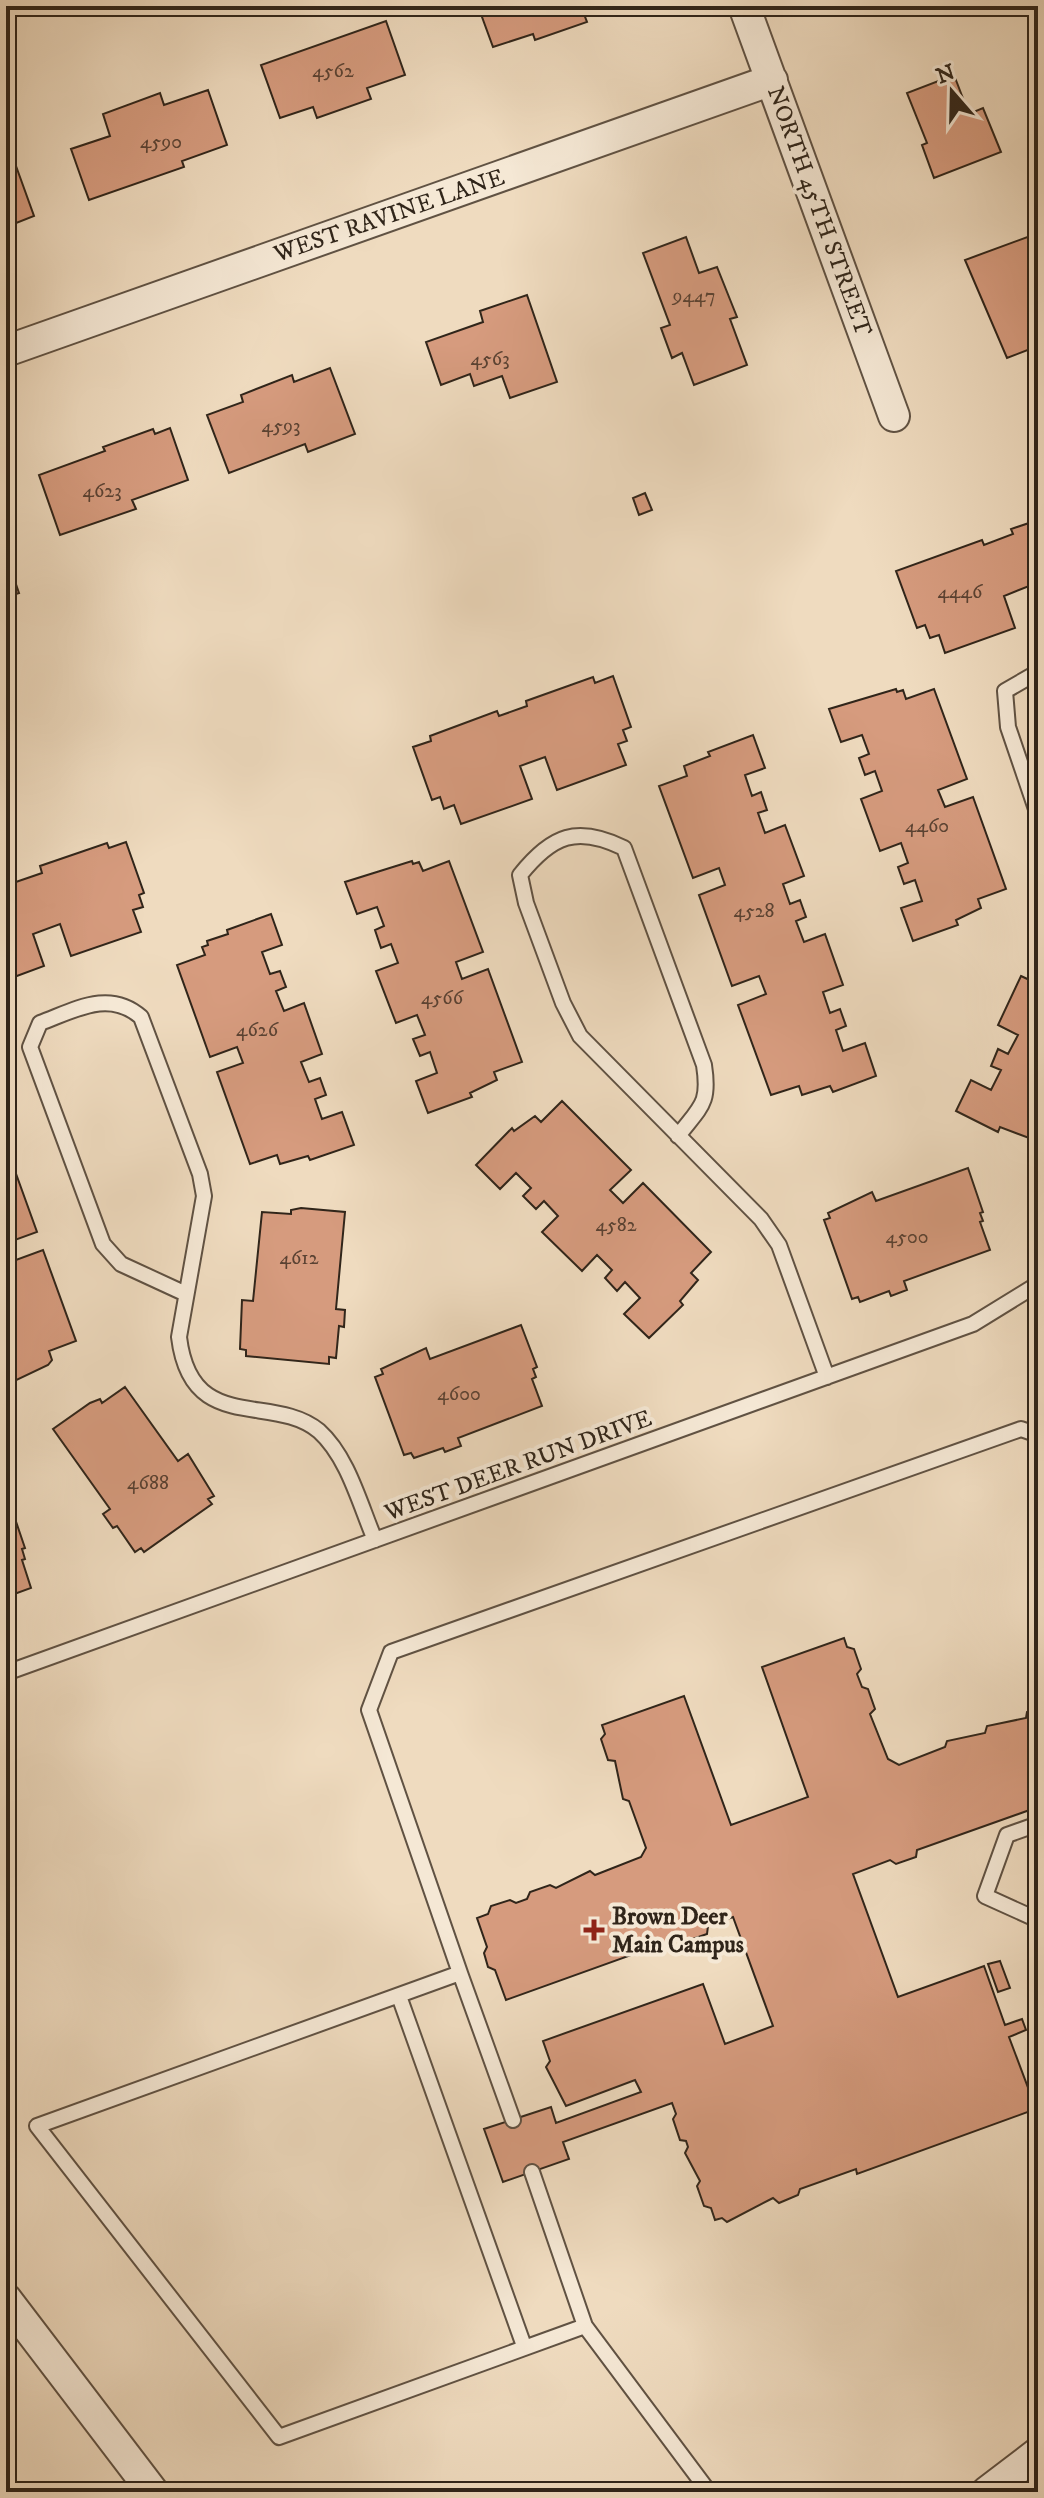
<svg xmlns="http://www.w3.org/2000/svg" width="1044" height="2498" font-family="'IM FELL DW Pica',serif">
<rect width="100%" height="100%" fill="#efdbbf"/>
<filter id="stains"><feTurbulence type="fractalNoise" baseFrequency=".0025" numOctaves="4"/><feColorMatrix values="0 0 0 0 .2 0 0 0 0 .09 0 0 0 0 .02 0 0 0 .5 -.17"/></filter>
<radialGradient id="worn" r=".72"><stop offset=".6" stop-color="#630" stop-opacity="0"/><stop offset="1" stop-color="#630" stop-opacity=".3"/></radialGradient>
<path fill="#d69b7e" stroke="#30251a" stroke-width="2" d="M478,6H608L584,14L587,22L535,40L533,34L493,47Z
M386,21L405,75L367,88L371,99L317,118L313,107L280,118L261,65Z
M954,75L969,114L983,108L1001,152L934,178L922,145L927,143L907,93Z
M208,90L227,145L182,161L184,167L89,200L71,149L110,136L103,114L160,93L164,105Z
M16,166L34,216L6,227V170Z
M1033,235L1038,249V346L1007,358L965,260Z
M686,237L699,273L717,267L737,317L730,319L747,365L694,385L682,353L672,358L661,328L670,325L643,253Z
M527,295L557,382L510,398L502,376L474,386L470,374L441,385L426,342L483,322L480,311Z
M330,368L355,434L308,452L305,444L229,473L207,415L243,402L241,395L292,375L294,382Z
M170,428L188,480L132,500L136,509L60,535L39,475L105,451L103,447L153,429L155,434Z
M645,493L652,510L639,515L633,498Z
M1038,520V610L1029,586L1004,596L1015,628L945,653L939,635L930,638L925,625L917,628L896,571L982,540L984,545L1013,534L1011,529Z
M6,555L19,593L6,597Z
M613,676L631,727L623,730L627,741L618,744L626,765L557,790L545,757L520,766L532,799L461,824L454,805L444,809L440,797L432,800L413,747L431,741L430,736L497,711L499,716L527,706L526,701L593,677L595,683Z
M896,689L897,692L903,690L906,699L934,689L967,779L938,790L945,807L973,797L1006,889L978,899L981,908L956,920L958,925L913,941L901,908L922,901L915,880L904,884L898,867L908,863L901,843L880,851L861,799L882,791L875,771L865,775L859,758L869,754L862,735L841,742L829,709Z
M753,735L765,768L745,775L752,796L761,792L767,810L758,813L765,833L785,825L804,876L783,884L790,904L800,900L806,917L796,921L804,942L825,934L843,985L823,992L830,1013L840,1009L846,1026L836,1030L843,1051L865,1043L876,1076L833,1092L830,1086L802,1095L799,1086L771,1095L738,1005L766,994L759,976L732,986L699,895L725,885L719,868L693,878L659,786L687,776L684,766L710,756L708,752Z
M126,842L144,893L139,895L143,907L133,910L141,932L71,956L60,924L33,934L44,966L6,980V880L11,878L13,883L42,873L40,866L107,843L109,848Z
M412,861L413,864L419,862L423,871L449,861L483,952L456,962L462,979L488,969L522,1062L494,1072L497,1080L470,1093L472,1097L428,1113L416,1081L437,1073L430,1052L420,1056L413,1039L425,1035L417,1015L396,1023L376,971L398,963L391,944L381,948L375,930L384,926L377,907L357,914L345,882Z
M271,914L282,945L262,952L270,974L280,971L286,987L276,991L284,1011L304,1003L322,1054L301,1062L309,1082L320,1078L326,1095L315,1099L322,1119L342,1112L354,1145L310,1160L308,1156L280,1164L277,1155L250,1164L217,1072L243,1063L237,1047L210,1057L177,965L205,955L202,947L208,945L207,941L228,934L227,930Z
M1021,976L1038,984V1132L1032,1130L1029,1138L1000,1127L998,1132L956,1111L971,1080L991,1090L1001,1070L991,1066L998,1049L1008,1054L1018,1035L998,1025Z
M562,1101L631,1170L610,1190L623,1203L643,1183L711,1252L691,1273L698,1280L680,1301L683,1305L649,1338L624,1314L640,1298L625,1282L617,1291L605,1278L612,1270L597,1255L582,1271L542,1232L558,1216L544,1201L536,1209L523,1196L531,1188L516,1173L500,1189L476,1165L512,1128L514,1131L535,1116L541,1122Z
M6,1146L37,1232L9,1242L16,1260L43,1250L76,1341L49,1351L52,1360L48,1365L6,1385Z
M968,1168L983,1212L980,1213L983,1221L980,1222L990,1250L904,1281L907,1290L891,1296L889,1291L860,1302L858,1297L852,1299L824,1220L830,1218L828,1213L872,1192L876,1201Z
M301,1208L345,1212L336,1309L345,1310L344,1327L339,1326L336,1358L329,1357V1364L246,1356V1350L240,1349L242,1300L253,1301L262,1212L291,1214V1210Z
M521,1325L537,1367L533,1369L536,1377L532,1379L542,1406L458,1438L461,1446L445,1452L443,1448L414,1458L411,1453L404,1455L375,1377L383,1374L381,1369L426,1348L430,1359Z
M125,1387L178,1461L188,1454L214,1496L208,1499L212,1504L144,1552L141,1548L135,1552L117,1526L113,1528L103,1514L110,1509L53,1429L90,1403L100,1399L102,1403Z
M10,1504L25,1548L22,1549L25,1559L22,1560L31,1588L6,1597V1506Z
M844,1638L847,1647L854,1649L861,1669L857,1674L862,1687L868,1689L875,1709L870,1714L888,1759L899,1765L945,1747L947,1741L985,1733L987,1726L1026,1718L1027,1712L1038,1708V1807L917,1850L916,1857L896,1864L890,1860L853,1874L898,1997L984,1966L1005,2025L1022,2019L1026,2030L1009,2037L1036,2109L857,2174L856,2169L800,2189L798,2195L779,2203L773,2198L727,2222L722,2218L715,2220L711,2208L704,2206L697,2186L700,2181L685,2153L688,2147L686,2141L680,2140L673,2119L676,2114L672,2103L563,2142L569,2159L503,2182L484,2129L551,2107L556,2123L641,2092L635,2080L566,2106L546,2067L550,2061L543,2041L703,1984L725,2044L773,2026L733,1917L708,1926L707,1934L687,1941L681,1937L506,2000L495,1970L488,1967L484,1953L487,1947L477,1918L488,1914L491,1906L510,1900L516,1903L527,1899L530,1892L550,1885L556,1888L590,1871L595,1875L641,1857L646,1848L629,1801L623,1799L615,1761L608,1760L601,1739L605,1734L602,1725L684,1696L731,1825L808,1797L762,1667Z
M1000,1961L1010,1988L998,1992L988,1964Z"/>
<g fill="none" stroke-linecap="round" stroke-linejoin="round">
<g stroke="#605243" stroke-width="18">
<path id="service" d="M1038,672L1005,691L1008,727L1038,815
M678,1136C701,1106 710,1104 704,1065L624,848C577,825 552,835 520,875L526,903L563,1003L580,1036L761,1219L779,1245L827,1377
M186,1294L121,1264L103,1244L30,1047L40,1023C75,1010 109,989 141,1017L200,1174L204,1196L179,1337C191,1436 272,1392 319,1431C348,1457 360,1505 375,1540
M6,1673L973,1324L1038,1284
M1038,1824L1007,1835L985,1896L1038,1920
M460,1973L513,2120
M399,1996L524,2346
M532,2172L585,2326
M709,2492L585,2326L279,2437L37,2126L460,1973L369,1710L391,1652L1021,1429L1038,1435"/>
</g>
<g stroke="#605243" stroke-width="34">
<path id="minor" d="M744,6L894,416
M6,351L772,80
M6,2299L153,2492
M987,2492L1038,2453"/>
</g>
<use href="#service" stroke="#f5e8d5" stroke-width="14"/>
<use href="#minor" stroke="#f5e8d5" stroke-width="30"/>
</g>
<path fill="#8f2418" stroke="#f5e8d5" stroke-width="3" d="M590 1918h8v8h8v8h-8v8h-8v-8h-8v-8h8z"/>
<g text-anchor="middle" stroke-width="8" stroke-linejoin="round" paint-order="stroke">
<g font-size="20" fill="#5a4233">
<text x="333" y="77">4562</text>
<text x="161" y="148">4590</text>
<text x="694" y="302">9447</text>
<text x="490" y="365">4563</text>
<text x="281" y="432">4593</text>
<text x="102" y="497">4623</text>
<text x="960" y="598">4446</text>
<text x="927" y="832">4460</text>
<text x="754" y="917">4528</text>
<text x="442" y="1004">4566</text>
<text x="257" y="1036">4626</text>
<text x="616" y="1231">4582</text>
<text x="907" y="1243">4500</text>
<text x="299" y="1264">4612</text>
<text x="459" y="1400">4600</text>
<text x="148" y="1489">4688</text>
</g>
<g font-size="24" fill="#30251a" stroke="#f5e8d5">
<text transform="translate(820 211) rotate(70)" y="8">NORTH 45TH STREET</text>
<text transform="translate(389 215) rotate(-19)" y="8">WEST RAVINE LANE</text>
<text transform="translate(518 1465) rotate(-20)" y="8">WEST DEER RUN DRIVE</text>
</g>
<g font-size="24" font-weight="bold" fill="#30251a" stroke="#f5e8d5" text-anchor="start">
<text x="612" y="1924">Brown Deer<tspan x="612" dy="28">Main Campus</tspan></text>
</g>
</g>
<rect width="1044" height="2498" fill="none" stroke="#efdbbf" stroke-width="32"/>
<rect x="8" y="8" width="1028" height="2482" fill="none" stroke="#30251a" stroke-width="4"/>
<rect x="16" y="16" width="1012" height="2466" fill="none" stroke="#30251a" stroke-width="2"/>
<g transform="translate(952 92) rotate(340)" stroke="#f5e8d5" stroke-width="6" paint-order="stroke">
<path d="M0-6L14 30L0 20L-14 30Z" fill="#30251a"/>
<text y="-12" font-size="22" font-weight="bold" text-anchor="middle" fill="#30251a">N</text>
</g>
<rect width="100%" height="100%" filter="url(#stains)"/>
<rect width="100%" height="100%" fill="url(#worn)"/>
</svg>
